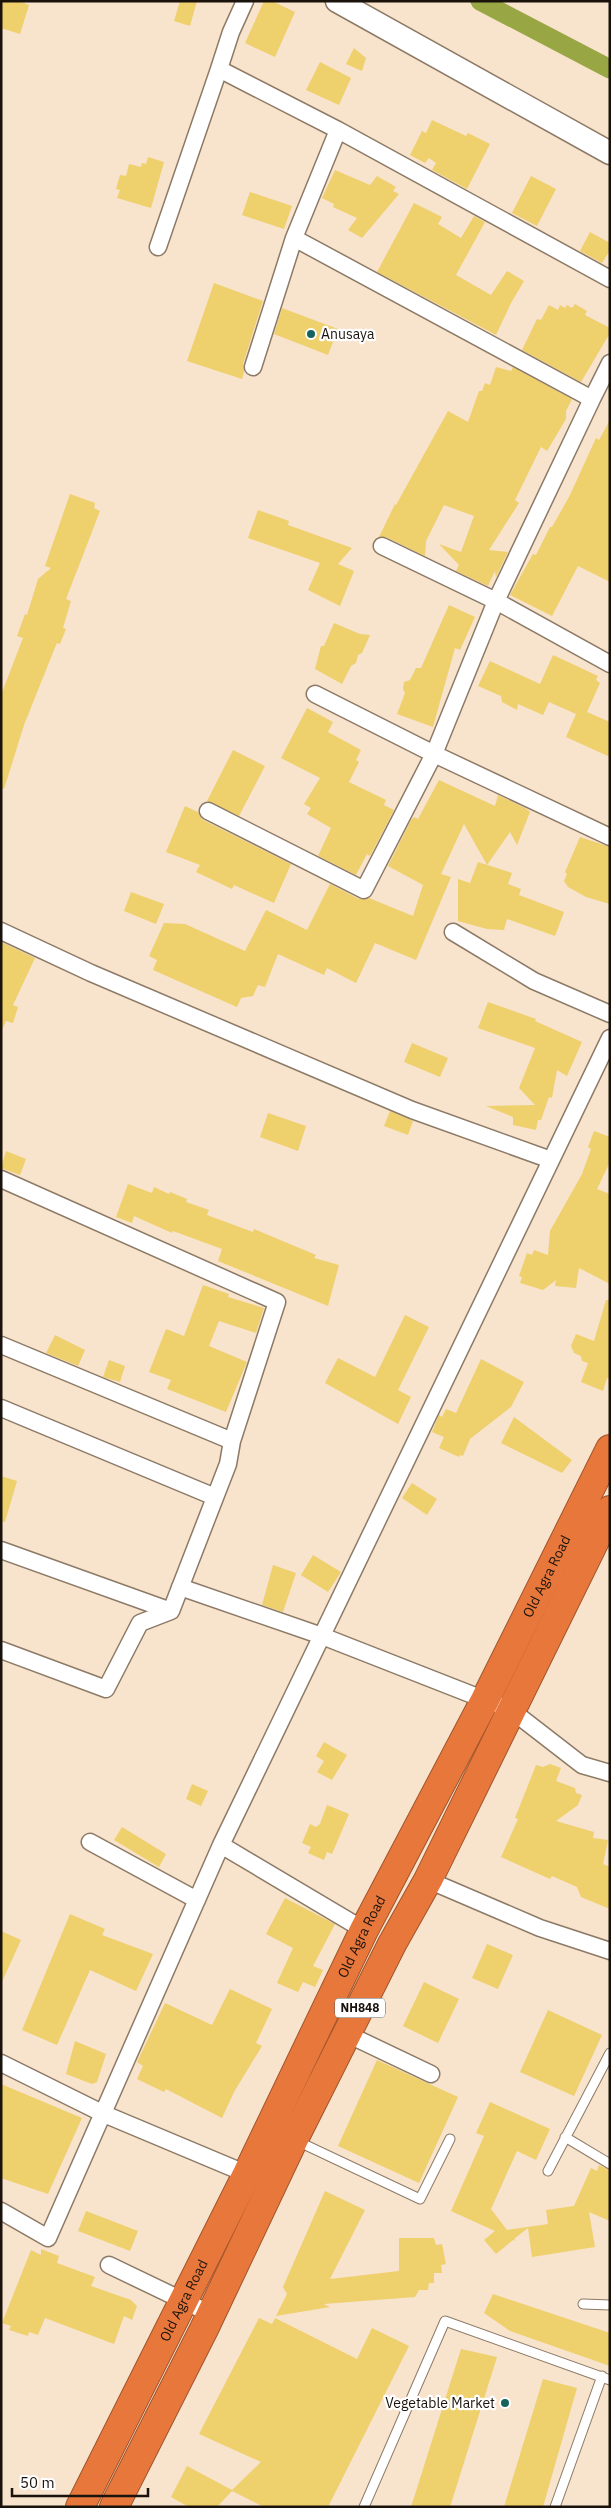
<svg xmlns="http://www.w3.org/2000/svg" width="611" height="2508" font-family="'IBM Plex Sans',sans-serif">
<rect width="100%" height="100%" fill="#f8e3cd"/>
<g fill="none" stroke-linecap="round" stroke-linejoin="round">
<path stroke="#98a644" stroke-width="19" d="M480,1L610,69"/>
</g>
<path fill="#eed06d" d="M1,1H19L29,5L20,34L1,28Z
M180,1H197L190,26L174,21Z
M264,1H272L295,12L275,57L245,43Z
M354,48L366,58L362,71L346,64Z
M320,62L351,78L339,105L306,90Z
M432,120L466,136L468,133L490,144L467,189L432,170L436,163L429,158L425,163L410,155L422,131L426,133Z
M148,157L164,162L151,208L117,198L120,190L116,189L120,175L126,176L129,164L141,167L142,163L146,164Z
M335,170L370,185L377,176L396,187L393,191L399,194L362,238L348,230L357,218L333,207L334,204L322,198Z
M531,176L556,189L537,226L512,213Z
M250,192L292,206L284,229L242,215Z
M414,203L442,217L438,224L461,238L474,216L485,222L456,275L491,295L507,271L524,281L511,303L496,335L377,272Z
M590,232L610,243V250L602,263L580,251Z
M214,283L263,301L243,364L244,372L242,379L187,361Z
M575,304L587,311L585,315L610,328V333L581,382L522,350L537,319L541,320L549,305L558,310L560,305L565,308L567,305L572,308Z
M282,308L338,329L328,355L274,334Z
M496,367L511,371L513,367L572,399L566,411V419L547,451L541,447L515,500L519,503L489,550L508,552L496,577L495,571L488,586L456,571L459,565L439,544L461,552L474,516L444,505L426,541L425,556L386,537H379L395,504L396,505L448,411L468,422L479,391H482L485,383L490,385Z
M610,420V582L578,566L552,616L510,595L533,554L536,555L550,527H552L570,495L596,438L599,440Z
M70,494L95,503L94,508L100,511L66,599L71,601L63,628L66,629L60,644L57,643L54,650L24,725L4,789L1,788V695L23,638L17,636L25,614L27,615L38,579L51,568L45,566Z
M258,510L289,521L288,525L352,548L338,564L354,571L340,606L308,590L320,563L248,538Z
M449,605L475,617L460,650L455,648L433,727L397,714L405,693L403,689L404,682L410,680L416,668H421Z
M334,623L360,634L370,635L362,653L358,655L356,663L351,666L342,684L315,669L321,646H324Z
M553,655L598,676L596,680L600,683L587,712L610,722V757L566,737L576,714L549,702L543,715L518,704L517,710L502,702L501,696L478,686L490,661L540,684Z
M307,708L333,722L328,732L361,750L356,760L359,762L349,782L386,800L384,805L394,810L370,856L367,854L356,875L318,856L331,828L307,814L311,808L304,804L320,778L281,758Z
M233,750L265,766L239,816L207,801Z
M439,780L495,806L498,795L525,808L530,812L517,845L510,832L487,865L464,824L441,874L451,877L416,960L375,943L356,983L327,968L324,975L278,954L265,987L258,985L253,996L241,998L237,1007L153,970L157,960L149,956L164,923L185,924L245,951L266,910L307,930L330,884L359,899L369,898L413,916L423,885L388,866L411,820L414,817L418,819Z
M185,806L198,812L203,820L291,864L274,903L234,885L232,889L196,872L200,865L166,852Z
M580,837L610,847V904L586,897L568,887L564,881L567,874L565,872Z
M478,862L512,873L508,884L521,889L519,895L564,912L555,936L507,919L504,930L487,929L458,921V879L470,883Z
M131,892L164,904L156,924L124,911Z
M1,942L35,958L13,1005L18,1007L13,1023L6,1021L1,1032Z
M488,1002L536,1019L535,1021L582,1042L567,1076L557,1070L552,1098L549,1097L541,1120H538L536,1130L513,1125V1117L486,1106L535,1105L519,1088L535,1048L478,1028Z
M412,1043L448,1058L440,1077L404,1062Z
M390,1111L413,1121L408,1135L384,1126Z
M268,1113L306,1126L298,1151L260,1137Z
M594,1131L610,1137V1162L597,1189L610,1194V1284L579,1268L576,1288L555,1286L556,1280L543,1290L520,1283L522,1277L519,1276L527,1253L532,1255L534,1250L548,1255L550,1231L582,1174L591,1149L588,1147Z
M6,1151L26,1159L20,1175L1,1168Z
M128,1184L152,1193L154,1187L169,1194L170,1192L187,1199L186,1202L209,1210L207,1215L253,1232L254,1229L316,1255L314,1258L339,1265L328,1306L218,1261L222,1249L173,1231L172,1233L134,1216L132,1223L116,1217Z
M203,1285L229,1294L228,1297L264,1308L256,1333L219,1321L209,1346L247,1362L226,1412L167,1389L171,1380L149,1372L166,1329L184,1336Z
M606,1300H610V1379L607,1378L603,1391L581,1382L588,1363L582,1361L581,1356L574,1353L571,1346L576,1334L594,1341Z
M405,1315L429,1327L398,1390L411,1397L398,1424L325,1383L338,1358L375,1377Z
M55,1335L85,1350L78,1366L46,1353Z
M481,1359L524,1382L511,1407L470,1439L463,1456L460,1455L459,1457L439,1448L444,1437L432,1432L439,1415L442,1417L446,1409L456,1413Z
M109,1360L125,1366L120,1382L103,1377Z
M514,1417L572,1460L562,1473L501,1443Z
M1,1476L17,1481L5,1522L1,1521Z
M412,1483L437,1499L427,1515L402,1498Z
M313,1555L341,1572L328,1592L301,1575Z
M273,1565L296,1573L283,1612L262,1605Z
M324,1742L347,1755L332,1780L317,1772L324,1761L316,1756Z
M550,1764L561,1768L556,1781L575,1788L576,1793L582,1795L578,1805L556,1821L594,1832L593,1838L608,1840L603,1864L610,1867V1909L581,1897L577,1887L552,1876L550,1879L501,1857L518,1819L515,1818L536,1765L543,1767Z
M192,1784L208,1791L201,1806L186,1799Z
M327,1805L349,1814L332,1854L327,1852L324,1860L308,1853L311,1847L302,1843L310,1824L316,1827L320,1824Z
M122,1827L166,1854L159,1867L114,1840Z
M285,1898L335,1924L313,1966L323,1970L315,1987L303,1982L298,1992L277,1983L293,1948L266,1934Z
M70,1914L105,1929L102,1935L153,1954L136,1991L90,1970L57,2045L22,2030Z
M1,1931L21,1940L1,1984Z
M487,1944L513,1955L498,1989L472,1978Z
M424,1982L459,1999L438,2043L403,2026Z
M230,1989L272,2009L256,2043L262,2046L234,2092L222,2118L166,2089L164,2092L137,2079L143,2066L137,2062L165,2003L212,2025Z
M548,2010L602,2035L574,2096L520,2072Z
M75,2041L106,2054L97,2082L92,2084L66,2074Z
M377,2060L458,2097L419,2183L338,2146Z
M1,2084L82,2118L48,2194L1,2178Z
M490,2102L550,2129L536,2160L517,2151L491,2209L507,2230L548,2224L546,2210L574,2206L591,2168L597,2171L599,2165L610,2170V2221L589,2212L595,2247L532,2257L528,2228L514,2239L516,2241L513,2240L496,2254L484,2240L495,2231L451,2211L484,2136L476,2133Z
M325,2191L365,2210L330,2279L399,2271V2238H434L436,2245L442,2244L446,2264L441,2265L442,2273H434V2283H429L428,2290H419L415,2297L324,2304L330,2307L276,2316L287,2294L283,2287Z
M86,2211L138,2231L130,2251L78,2231Z
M41,2249L59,2256L57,2263L95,2277L91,2286L131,2300L137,2306L132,2320L124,2316L114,2344L45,2318L38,2335L29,2332L28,2336L9,2330L11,2326L2,2323L31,2250L41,2255Z
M493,2294L610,2333V2366L510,2331L484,2313Z
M259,2318L272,2324L275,2318L357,2359L372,2328L409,2346L328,2507H264L232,2491L217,2507H189L171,2497L187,2466L232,2490L261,2462L199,2434Z
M461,2349L497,2357L450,2507H411Z
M543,2379L577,2388L543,2507H504Z"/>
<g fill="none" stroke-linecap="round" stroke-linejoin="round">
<g stroke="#8c7a66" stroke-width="11">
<path id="lane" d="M565,2137L610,2164
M297,2141L420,2199L450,2139
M548,2171L610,2053
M583,2304L610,2305
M364,2507L445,2321L610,2380
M555,2507L602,2376"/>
</g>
<g stroke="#8c7a66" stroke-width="19">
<path id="street" d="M245,1L231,32L219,69L338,130L610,279
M294,238L338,130
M158,247L219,69
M253,367L294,238L592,399L496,601L610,664
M592,399L610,363
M382,546L496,601L434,754L610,837
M208,811L364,890L434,754L315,694
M1,931L91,973L412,1110L551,1160
M453,932L534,981L610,1014
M1,1179L277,1302L232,1441L228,1464L171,1611L140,1623L106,1689L1,1650
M1,1345L232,1441
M1,1408L215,1497
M1,1550L171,1611
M180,1587L322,1636L511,1710L582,1765L610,1773
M90,1842L197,1900
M221,1845L610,1038
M428,1880L540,1928L610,1951
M347,2034L431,2074
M1,2063L104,2114L247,2174
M1,2211L48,2238L221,1845L364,1930
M109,2265L211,2314"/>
</g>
<g stroke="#8c7a66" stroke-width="25">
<path id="secondary" d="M337,1L610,153"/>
</g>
<g stroke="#a0542b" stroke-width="30">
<g id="highway">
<path id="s1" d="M80,2507L247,2174L364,1930L485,1700L610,1449"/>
<path d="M114,2507L204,2329L294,2139L392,1944L428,1880L610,1510"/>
</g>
</g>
<use href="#lane" stroke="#fff" stroke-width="9"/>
<use href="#street" stroke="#fff" stroke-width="16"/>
<use href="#secondary" stroke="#fff" stroke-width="22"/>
<use href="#highway" stroke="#e8773c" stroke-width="28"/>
</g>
<g fill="#16635d" stroke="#fff" stroke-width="2">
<circle cx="311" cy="334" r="5"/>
<circle cx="505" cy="2403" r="5"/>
</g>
<g text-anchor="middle" stroke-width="4.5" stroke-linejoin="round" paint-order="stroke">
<rect fill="#fff" stroke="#5f5a55" stroke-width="1" x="335" y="1998.5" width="50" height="19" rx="4"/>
<g font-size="12" font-weight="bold" fill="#1a130c">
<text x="360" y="2012">NH848</text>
</g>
<g font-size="14" fill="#1a130c" stroke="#fff" text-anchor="start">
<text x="321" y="339">Anusaya</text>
<text x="495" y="2408" text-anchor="end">Vegetable Market</text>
</g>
<g font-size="14" fill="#1a130c" stroke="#fff">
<text dy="5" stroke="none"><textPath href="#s1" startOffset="1041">Old Agra Road</textPath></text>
<text dy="5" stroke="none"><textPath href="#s1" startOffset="636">Old Agra Road</textPath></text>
<text dy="5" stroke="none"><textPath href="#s1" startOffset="231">Old Agra Road</textPath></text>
</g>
</g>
<rect width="611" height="2508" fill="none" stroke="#1a130c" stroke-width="5"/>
<path d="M12 2488v8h136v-8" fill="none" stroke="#1a130c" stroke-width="2.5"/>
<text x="20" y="2488" font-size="15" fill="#1a130c" stroke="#ffffff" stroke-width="4" paint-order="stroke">50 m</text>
</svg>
